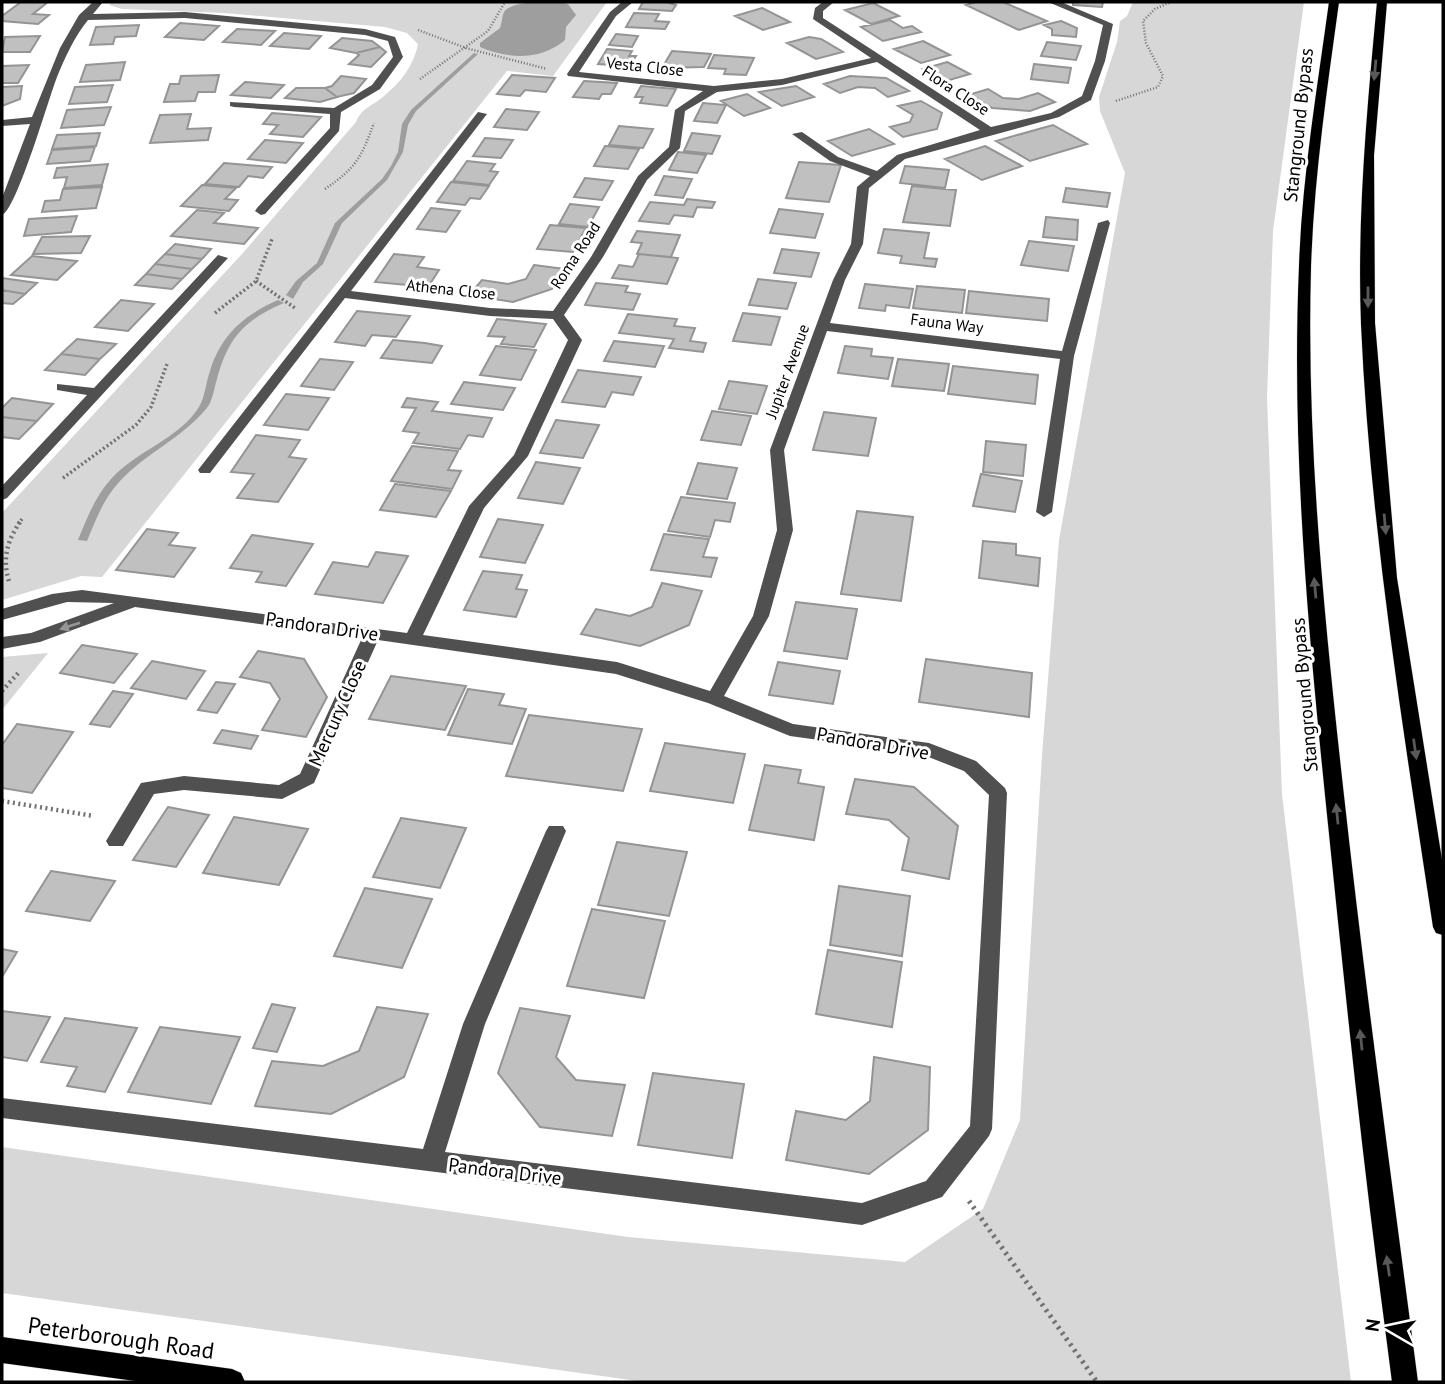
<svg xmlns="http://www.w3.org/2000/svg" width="1445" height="1384" font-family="'PT Sans',sans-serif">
<rect width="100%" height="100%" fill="#fff"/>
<path fill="#d7d7d7" d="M112,2H607L553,76L507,71L102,577L81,576L2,600V513L242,254L356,122C362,107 373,106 384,96C401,82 414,65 418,44L407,33L385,27L224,13L122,9L109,5Z
M1133,2H1304L1273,231L1267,398L1282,794L1351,1382H645L2,1293V1147L628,1237L905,1262L983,1209L1020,1120L1042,755L1059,540L1125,173L1100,111L1099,97L1117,42L1120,21L1127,16Z
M48,653L2,710V657Z"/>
<path fill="#9e9e9e" d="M560,2L568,4L576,15L566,27L565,40C540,61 508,59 480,47V43L500,28C502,23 502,16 504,12C512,0 546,2 560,2Z
M474,53L478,54L416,111L408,125L403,152L387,180L342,223L323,264L303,282L293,299L286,295L296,281L317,263L335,223L382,179L391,166L398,152L402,124L411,110Z
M278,300L284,303C244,320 228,338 217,379C214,388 213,401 206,409C182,438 146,453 120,481C104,498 96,519 87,541L78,540C87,518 95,497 111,479C136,451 179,439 199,407C205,397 206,382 210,371C221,335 244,315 278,300Z"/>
<path fill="#c0c0c0" stroke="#949494" stroke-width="2" d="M21,2H48L33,14L49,15L38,24L2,21V16Z
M643,2H666L676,5L672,11L639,9Z
M976,2H1003L1047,21L1019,30L966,5Z
M1073,2H1103L1102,7L1073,5Z
M873,3L899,16L871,24L845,10Z
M762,8L790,22L763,30L735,16Z
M634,13L659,14L655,21L669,22L665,29L626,27Z
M890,20L903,28L912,26L921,32L883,41L861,27Z
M1061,21L1077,28L1076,37L1052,35V29L1044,25Z
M180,23L219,26L204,40L165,37Z
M139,25L136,36L115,37L113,44L90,45L96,27Z
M237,29L275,31L261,45L223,42Z
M284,33L321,36L309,49L270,46Z
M616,34L638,36L632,47L609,45Z
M40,36L30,52H2L5,37Z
M809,37L821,39L843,52L816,59L787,43Z
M342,38L372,41L380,47L356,53L330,48Z
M923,41L950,55L921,63L894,49Z
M1047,42L1081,46L1076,60L1041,56Z
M380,47L386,52L371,67L349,64L359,55L356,53Z
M607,49L632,51L629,56H636L630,66L598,64Z
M672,51L711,54L704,67L662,68Z
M714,55L754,58L746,75L724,74L726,69L708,68Z
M125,62L120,80L80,82L86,65Z
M947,62L970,74L946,81L923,69Z
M1034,64L1071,68L1068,83L1031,79Z
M29,65L18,83H2V66Z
M219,75L215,92H198L195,101L164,102L170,84H179L181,76Z
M512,75L555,78L546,92L525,90L520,96L497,94Z
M341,76L366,79L354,93L337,97L325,88L332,86Z
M850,76L886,78L909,91L888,97L875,88L858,87L840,93L824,84Z
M584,81L617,83L611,94H602L599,99L573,97Z
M245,82L284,85L271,98L231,95Z
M113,85L107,102L69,104L75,87Z
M22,86L20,99L2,106V87Z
M641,86L676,89L667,106L640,103L643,97H635Z
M796,86L814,97L782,106L759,92Z
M296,88H325L337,97L320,102L285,98Z
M988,89L1003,98L1019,99L1038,93L1055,102L1030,111L992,108L968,95Z
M747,94L770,108L744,116L721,101Z
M921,101L942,113L937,129L903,137L890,127L910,122L913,115L898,106Z
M703,103L726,105L717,123L694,121Z
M111,107L104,125L61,128L67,110Z
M506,109L539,112L527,130L494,127Z
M272,113L321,117L303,137L270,134L278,125L263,124Z
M191,114L187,129L211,128L208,140L150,143L160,115Z
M1053,125L1087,144L1030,161L996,141Z
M619,126L653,129L643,148L609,145Z
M869,129L894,144L852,156L828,141Z
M100,133L96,146L52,149L57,135Z
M692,133L720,136L712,154L684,151Z
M485,138L513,140L501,158L473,156Z
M265,140L303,143L286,163L248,159Z
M605,146L639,149L628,169L594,166Z
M985,146L1022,166L982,180L945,159Z
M95,147L90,161L47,164L52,150Z
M678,152L706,155L697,173L669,170Z
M467,161L495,164L490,171L498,172L489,185L453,181Z
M799,162L841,165L829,202L786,198Z
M224,163L272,167L263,178L248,176L239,187L205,184Z
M108,164L102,185L64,188L67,177L54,178L57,168Z
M905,166L949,170L945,188L900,183Z
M664,176L692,179L683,198L655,195Z
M585,178L613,181L602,200L574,197Z
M451,182L489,186L480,199L470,198L465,205L437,202Z
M202,185L236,188L225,199L238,200L229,211L181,206Z
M912,186L956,190L950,226L903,222Z
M102,187L96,208L42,212L45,201L60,200L63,189Z
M1066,188L1110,193L1107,207L1063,202Z
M687,199L715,202L712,208L697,207L693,217L674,215L669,224L639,221L650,202L684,205Z
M570,204L599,207L588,227L559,224Z
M431,208L460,211L446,232L417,229Z
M779,209L823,214L815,238L770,233Z
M197,210L224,213L214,223L258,228L244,244L171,236Z
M77,216L71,232L24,236L29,219Z
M1046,217L1078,220L1077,240L1043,237Z
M550,225L586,228L573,252L537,249Z
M884,229L929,233L924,258L937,259L935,267L900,263L902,256L878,253Z
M637,231L680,235L671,257L637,254L642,243L631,242Z
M90,236L81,253L33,254L42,237Z
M1029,241L1074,246L1068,271L1021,265Z
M175,244L211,249L202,259L165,254Z
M782,249L819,253L811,277L774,273Z
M165,254L202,259L192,269L155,264Z
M394,254L424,257L417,267L439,270L428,287L375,282Z
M639,254L678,258L667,284L612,278L619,265L633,267Z
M32,256L77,261L57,280L11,275Z
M155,264L192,269L182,279L146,274Z
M534,265L565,269L552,289L513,302L469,295L482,280L508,284L526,279Z
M146,274L182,279L172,289L135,285Z
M2,278L37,283L25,294L2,290Z
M758,279L796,283L787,309L749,305Z
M596,283L628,286L625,292L640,294L633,310L585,305Z
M865,284L913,289L909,308L886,305L885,311L859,308Z
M917,286L965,290L962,313L913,308Z
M2,290L25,294L13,304L2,303Z
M969,291L1049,299L1047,321L966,313Z
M121,300L154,304L128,331L95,327Z
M357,311L410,316L396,337L372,335L365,346L335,342Z
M743,313L780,317L771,345L733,341Z
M628,314L677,319L674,326L695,328L690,341L706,343L703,352L669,348L674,339L619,333Z
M497,319L546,324L534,347L501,344L505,337L488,336Z
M77,339L116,344L100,359L61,354Z
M393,340L425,343L442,346L432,363L381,358Z
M614,341L664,346L655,367L604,361Z
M496,346L536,350L521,380L480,375Z
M845,346L872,349L871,356L893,358L888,379L838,373Z
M61,354L100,359L85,375L45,370Z
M320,359L353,362L334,390L301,386Z
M898,359L949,364L944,391L892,386Z
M953,366L1038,375L1035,404L948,394Z
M578,370L641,377L633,395L612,392L605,407L562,402Z
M729,381L767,386L757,414L719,409Z
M464,382L515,388L503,410L451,404Z
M286,394L329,398L308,430L264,425Z
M12,398L53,404L37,421L2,417V408Z
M407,398L438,402L432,411L492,418L483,437L468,435L460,449L413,443L419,433L403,431L416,408L402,407Z
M712,411L751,416L741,445L701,440Z
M824,412L876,418L868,456L813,450Z
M2,417L37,421L19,439L2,437Z
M556,420L599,425L583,458L540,453Z
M256,435L300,440L289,457L306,459L278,502L237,498L254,474L231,472Z
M986,441L1026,445L1023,476L983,472Z
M412,446L458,451L448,470L461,471L452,489L391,481Z
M536,462L580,468L563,504L518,498Z
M698,463L737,468L727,499L687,494Z
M981,474L1022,481L1015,512L973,506Z
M395,484L451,491L436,517L380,510Z
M681,497L735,503L730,522L715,520L710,537L668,531Z
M857,511L913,517L901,601L841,594Z
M498,519L543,525L525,563L480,557Z
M147,529L178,533L169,545L195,548L174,577L116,570Z
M664,534L709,539L703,557L717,558L711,577L651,570Z
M252,535L313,544L286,586L256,582L262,572L230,568Z
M983,541L1016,544V555L1040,558L1038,586L979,578Z
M376,552L408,556L383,603L315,594L333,562L368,567Z
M483,571L522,575L516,589L527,590L516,617L464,610Z
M662,583L702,591L689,625L640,646L581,634L596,609L630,616L652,607Z
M796,602L857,609L847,659L784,651Z
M82,645L137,654L114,683L60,673Z
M258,651L304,659L327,697L306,737L262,730L280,699L270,683L240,677Z
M926,659L1032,673L1029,717L919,702Z
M152,661L205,671L186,699L131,688Z
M778,662L840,671L833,704L769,695Z
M391,676L466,686L445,730L369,719Z
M216,682L235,684L217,713L198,710Z
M468,689L504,694L499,705L526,709L512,744L448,735Z
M113,691L133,694L110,727L90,724Z
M529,715L642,729L623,791L506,776Z
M17,724L73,732L32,793L2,788V745Z
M222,730L258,736L251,749L214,743Z
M665,743L745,754L733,803L650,791Z
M765,765L801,770L798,783L824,787L814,840L749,830Z
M855,779L914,787L958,826L949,879L902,870L909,838L889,820L846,814Z
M168,807L209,815L176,867L133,860Z
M234,817L308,829L279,885L203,873Z
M401,818L466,828L440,888L373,877Z
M617,842L687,852L669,916L598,905Z
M51,871L115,881L90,921L26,911Z
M839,886L910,896L902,956L830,945Z
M365,888L432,899L402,968L334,956Z
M592,909L665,921L644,998L567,986Z
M2,949L17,952L2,977Z
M828,950L902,962L892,1027L816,1014Z
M272,1004L295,1008L277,1052L253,1048Z
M377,1007L428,1014L404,1077L331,1114L255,1106L272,1061L323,1066L359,1051Z
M520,1008L570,1016L556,1057L576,1080L625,1085L612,1136L540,1127L498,1073Z
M2,1011L50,1017L27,1061L2,1057Z
M65,1018L137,1028L105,1092L67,1086L77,1067L41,1062Z
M160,1027L240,1037L211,1104L128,1092Z
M874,1057L930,1067L928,1130L869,1174L786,1160L796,1111L846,1120L870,1101Z
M653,1073L744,1084L732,1158L638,1145Z"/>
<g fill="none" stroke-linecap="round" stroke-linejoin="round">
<g stroke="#dbdbdb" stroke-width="1">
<path id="major" d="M1329,2H1339C1327,89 1314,177 1311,266C1306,440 1324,614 1343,787C1365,986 1392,1184 1418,1382H1392L1384,1320C1362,1155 1345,990 1328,824C1309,639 1291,453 1299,266C1302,178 1317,90 1329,2Z
M1377,2H1387L1374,155L1375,323L1397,578L1443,866V935L1436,933L1433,927C1403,727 1370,527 1361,324C1357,216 1367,109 1377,2Z
M2,1337L232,1369L241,1373L245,1382H143L2,1363Z"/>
</g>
<path stroke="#727272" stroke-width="2.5" stroke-dasharray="1 2" stroke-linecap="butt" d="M418,30L466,48L547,69
M420,79L488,31L505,2
M1116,101L1158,87L1163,76L1146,43L1143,21L1155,9L1171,2
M325,189C356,168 361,158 374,123"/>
<path stroke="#727272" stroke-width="3.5" stroke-dasharray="2 2.5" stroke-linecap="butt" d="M256,281L295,308
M215,313L256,281L272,239
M63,478L136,425L151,407L167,364
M18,524L22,519"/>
<path stroke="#727272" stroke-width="4.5" stroke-dasharray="2 3.5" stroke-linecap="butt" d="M9,581C2,559 7,541 20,522
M2,691L20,671
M2,801L94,816"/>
<path stroke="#727272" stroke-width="5" stroke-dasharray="2.5 4.5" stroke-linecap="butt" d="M969,1201L1097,1382"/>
<path fill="#505050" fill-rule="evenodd" d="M93,2H103L93,14L185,12L365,29L395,37L403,57L380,89L341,112L339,131L265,214L261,215L255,211L257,208L330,128V114L234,107L230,106V102L334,108L372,85L393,57L388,41L365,35L185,18L88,20C75,36 65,57 57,77C49,97 17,209 2,215V198L30,124L2,126V120L32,117L60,48L79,15Z
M622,2H633L616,16L579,72L714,86L782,79L871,58L813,19L815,8L823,2H834L823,11V18L991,127L1051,113L1082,96L1095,61L1103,25L1048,2H1061L1113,24L1105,61L1091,100L1059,117L905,159L869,188L863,244L845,280L830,323L1062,351L1098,223L1108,220L1110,223L1074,356L1052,512L1044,517L1036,512L1060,359L827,331L784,450L793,530L769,616L724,696L793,724L929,743L976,761L1005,788L1007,793L992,1129L989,1136L942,1197L862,1225L2,1118V1098L423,1149L463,1024L546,831L549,826H563L566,831L485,1024L445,1152L862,1203L926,1181L970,1126L989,795L964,771L921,754L790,736L708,703L616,674L378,640L314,783L282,799L184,790L154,794L123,846H109L106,841L141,783L184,776L279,785L300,774L362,638L135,607L40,642L2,649V637L31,633L114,603L67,602L2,620V609L52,594L82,590L407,633L469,506L514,455L568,340L553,319L490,316L345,298L210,473H200L198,470L478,112L487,114L351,291L490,308L553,311L591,257L638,176L669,147L675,110L703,91L568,76L567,74L610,12ZM877,62L980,130L897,155L877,171L838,157L802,132L792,134L830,161L870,176L857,187L851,244L833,280L770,450L777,530L753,616L710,691L617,662L423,635L484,508L528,456L582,340L564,315L603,257L647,180L680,148L685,111L717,92L782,85Z
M218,255L228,258L7,498L2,500V486L87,395L57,390V384L94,388Z"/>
<use href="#major" fill="#000" fill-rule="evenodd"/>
</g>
<defs><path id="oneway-solid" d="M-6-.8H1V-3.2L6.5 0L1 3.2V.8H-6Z" transform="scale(1.75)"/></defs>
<g fill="#595959">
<use href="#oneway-solid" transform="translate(1375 70) rotate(95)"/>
<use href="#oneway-solid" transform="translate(1368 297) rotate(90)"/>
<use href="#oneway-solid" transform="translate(1385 524) rotate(85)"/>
<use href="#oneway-solid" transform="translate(1315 588) rotate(-95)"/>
<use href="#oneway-solid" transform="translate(1415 749) rotate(82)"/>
<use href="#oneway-solid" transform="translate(1337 814) rotate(-96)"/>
<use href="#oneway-solid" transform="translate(1361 1040) rotate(-96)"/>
<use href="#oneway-solid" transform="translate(1388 1266) rotate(-98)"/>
</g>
<use fill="#969696" href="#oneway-solid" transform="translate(70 626) rotate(162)"/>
<g text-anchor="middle" stroke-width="6" stroke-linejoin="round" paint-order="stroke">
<g font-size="16" fill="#000" stroke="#fff">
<text transform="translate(645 66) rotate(6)" y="6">Vesta Close</text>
<text transform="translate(956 90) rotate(33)" y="6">Flora Close</text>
<text transform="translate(575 255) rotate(-57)" y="6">Roma Road</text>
<text transform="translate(451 289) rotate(6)" y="6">Athena Close</text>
<text transform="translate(947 323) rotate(7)" y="6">Fauna Way</text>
<text transform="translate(787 371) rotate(-70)" y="6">Jupiter Avenue</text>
</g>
<g font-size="19" fill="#000" stroke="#fff">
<text transform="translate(1298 125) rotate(-84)" y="7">Stanground Bypass</text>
<text transform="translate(322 626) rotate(8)" y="7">Pandora Drive</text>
<text transform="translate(1304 695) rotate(-95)" y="7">Stanground Bypass</text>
<text transform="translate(337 713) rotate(-66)" y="7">Mercury Close</text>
<text transform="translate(873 743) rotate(10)" y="7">Pandora Drive</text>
<text transform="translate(505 1171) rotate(7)" y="7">Pandora Drive</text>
</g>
<g font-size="23" fill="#000" stroke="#fff">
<text transform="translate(121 1338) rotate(8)" y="8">Peterborough Road</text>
</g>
</g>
<rect width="1445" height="1384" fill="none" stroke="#000000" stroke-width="7"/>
<g transform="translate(1389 1328) rotate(279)" stroke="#ffffff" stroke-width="5" paint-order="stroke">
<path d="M0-5L12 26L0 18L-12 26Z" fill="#000000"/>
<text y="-10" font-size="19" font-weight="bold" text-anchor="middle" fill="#000000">N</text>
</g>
</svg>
